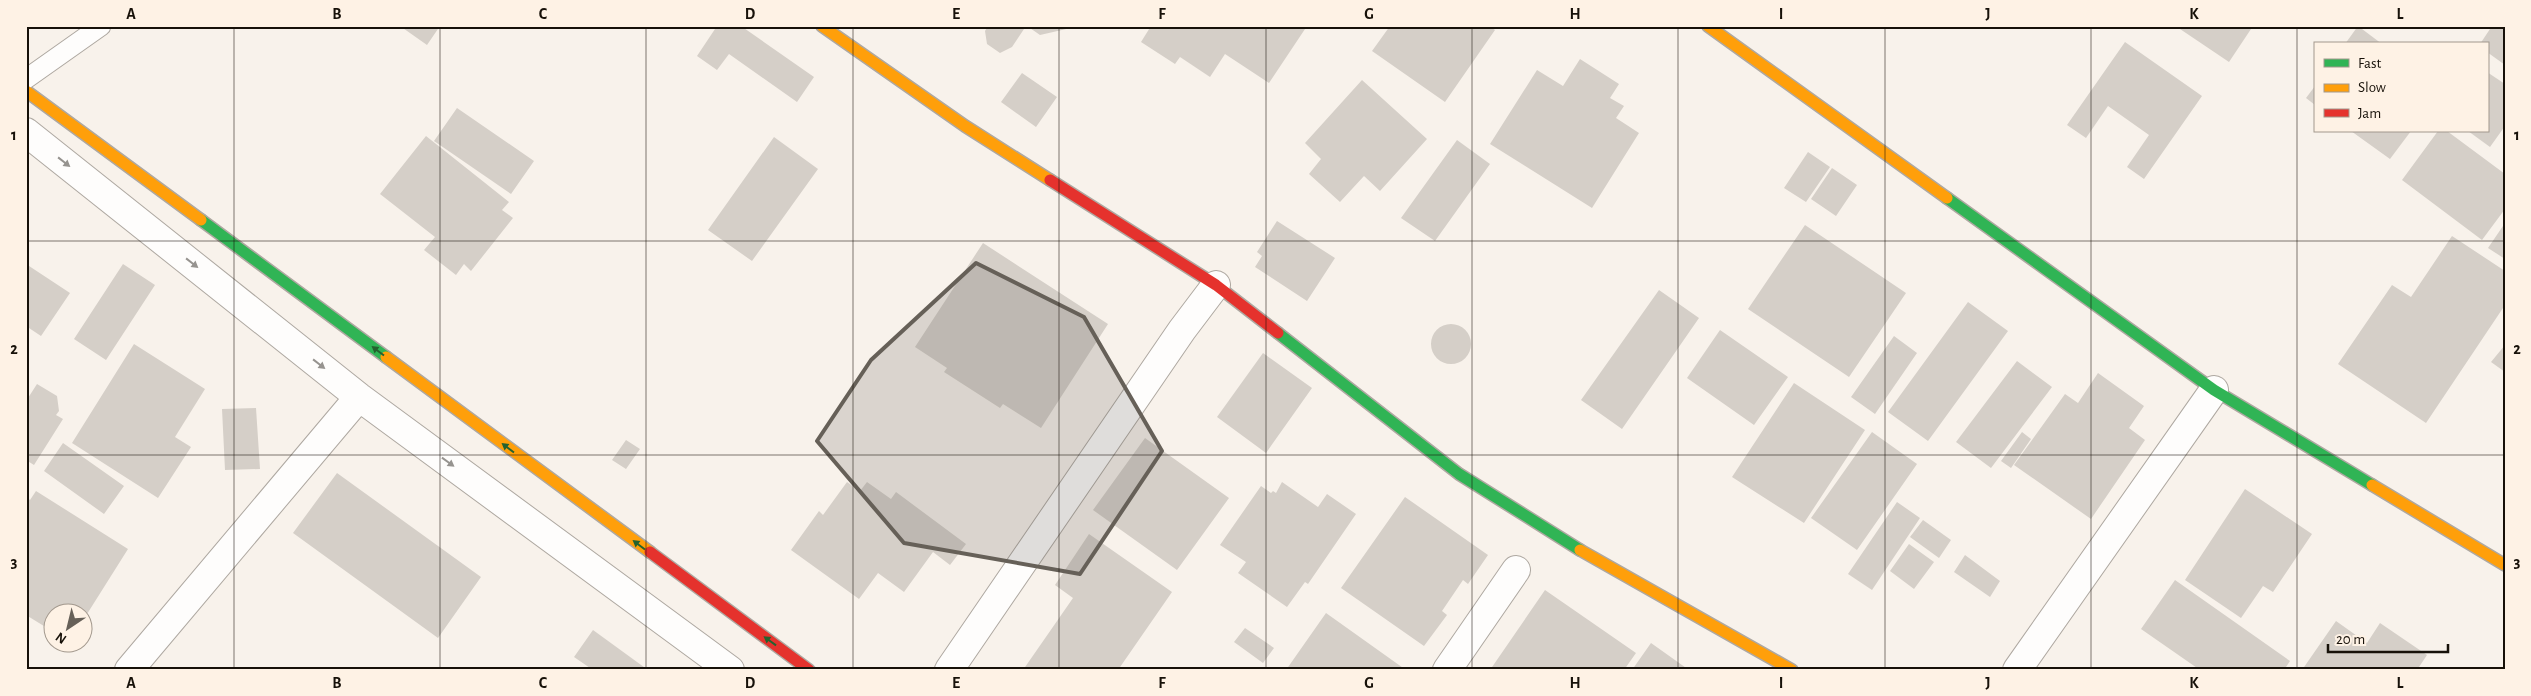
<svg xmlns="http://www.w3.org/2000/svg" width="2531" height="696" font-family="'Alegreya Sans',sans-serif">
<rect width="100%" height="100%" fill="#f8f2eb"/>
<path fill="#d5cfc8" d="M400,26H440L427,45Z
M717,26H741L814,77L797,102L729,54L717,70L697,56Z
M988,26H1026L1012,47L1000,53L987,44L985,31Z
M1027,26H1074L1075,27L1040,35Z
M1151,26H1307L1269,83L1225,54L1210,77L1180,57L1175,64L1141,42Z
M1390,26H1489L1495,30L1445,102L1372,51Z
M2182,26H2253L2229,62L2180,29Z
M2358,26L2382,44H2345Z
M2492,26H2505V65L2487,52V44H2480Z
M2125,42L2202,96L2144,179L2127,167L2149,135L2108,106L2086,138L2067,125Z
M1580,59L1619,84L1610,98L1624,106L1616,118L1639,133L1592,208L1490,144L1537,70L1563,86Z
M2487,72L2505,84V126L2490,147L2468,131H2487Z
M1022,73L1057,97L1036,127L1001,102Z
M1362,80L1427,139L1380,191L1364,176L1340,202L1309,174L1321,159L1305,143Z
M2315,86V105L2306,98Z
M457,108L534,161L511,194L434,141Z
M2351,131H2411L2390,159Z
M2438,131H2447L2505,174V209L2482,240L2402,180Z
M426,136L509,202L502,210L513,218L471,271L464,264L456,275L424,250L435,237L380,194Z
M774,137L818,169L752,261L708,230Z
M1457,140L1490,164L1435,241L1401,218Z
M1808,152L1830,167L1806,202L1784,188Z
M1832,168L1857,185L1836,216L1811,199Z
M1277,221L1335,258L1307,301L1255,267L1262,256L1257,252Z
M2505,223V259L2488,248Z
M1805,225L1906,293L1849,377L1748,309Z
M2452,236L2505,271V305L2426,423L2338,364L2392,285L2411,297Z
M983,243L1108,324L1041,428L1003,404L1000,408L944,372L947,368L915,347Z
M26,264L70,293L41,336L26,326Z
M123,264L155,285L106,360L74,339Z
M1659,290L1699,318L1622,429L1581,400Z
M1968,302L2008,331L1928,441L1888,412Z
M1431 344a20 20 0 1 1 40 0a20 20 0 1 1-40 0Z
M1720,330L1788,377L1754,425L1687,378Z
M1894,336L1917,353L1875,414L1851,397Z
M134,344L205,389L175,437L191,447L158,498L72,443Z
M2505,345V372L2491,362Z
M1263,353L1312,388L1266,453L1217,417Z
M2017,361L2052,387L1991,468L1956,442Z
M2098,373L2144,406L2129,428L2145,440L2091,519L2014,465L2065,394L2078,403Z
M1794,383L1865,430L1804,523L1732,477Z
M37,384L57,396L59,411L56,415L63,419L34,465L26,460V397L28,398Z
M256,408L260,469L225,470L222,409Z
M1872,432L1917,464L1857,550L1811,518Z
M2022,432L2031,439L2011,468L2001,461Z
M1145,438L1229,498L1177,570L1093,510Z
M626,440L640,449L626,469L612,460Z
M63,443L124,486L104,514L44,471Z
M337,473L481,577L438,638L293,533Z
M847,482L860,491L867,482L891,499L896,492L966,544L950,565L933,552L904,592L878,573L859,599L791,550L819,511L823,515Z
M1282,482L1318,507L1327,494L1356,514L1308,584L1305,582L1287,607L1238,573L1246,562L1220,545L1261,486L1271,493L1273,491L1276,493Z
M2245,489L2312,534L2273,592L2263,586L2241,618L2185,580Z
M36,491L128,549L82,622V614H52V631L26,615V497L30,500Z
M1405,497L1488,555L1468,584L1463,580L1442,611L1447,615L1424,646L1341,588Z
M1897,502L1920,518L1872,590L1848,574Z
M1923,520L1951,540L1939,558L1910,537Z
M1089,534L1172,592L1118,670H1023L1073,598L1055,585Z
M1909,544L1934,562L1914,589L1890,571Z
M1965,555L2000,581L1990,597L1954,572Z
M2175,580L2290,661L2284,670H2200L2141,629Z
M1545,590L1636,653L1624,670H1490Z
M1326,613L1406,670H1286Z
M2336,621L2367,643L2380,623L2427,655L2417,670H2302Z
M1245,628L1274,648L1263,663L1234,642Z
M593,630L648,670H593L574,657Z
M1651,643L1689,670H1632Z"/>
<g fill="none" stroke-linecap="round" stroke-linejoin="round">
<g stroke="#aea8a1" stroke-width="21">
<path id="lane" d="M26,79L101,26"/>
</g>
<g stroke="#aea8a1" stroke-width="30">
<path id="street" d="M26,132L359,397L730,670
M129,670L359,397
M949,670L1182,330L1216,285
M1447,670L1516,570
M2017,670L2214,390"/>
</g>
<g stroke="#aea8a1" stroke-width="14">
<path id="fast" d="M1947,198L2214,390L2372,485
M201,220L386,357
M1278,333L1459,474L1580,550"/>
</g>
<g stroke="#aea8a1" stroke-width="14">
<path id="slow" d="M822,26L965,126L1050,180
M1708,26L1947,198
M26,91L201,220
M386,357L650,552
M2372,485L2505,565
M1580,550L1792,670"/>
</g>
<g stroke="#aea8a1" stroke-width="14">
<path id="jam" d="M1050,180L1216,285L1278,333
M650,552L809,670"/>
</g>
<use href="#lane" stroke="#fefdfc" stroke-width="19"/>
<use href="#street" stroke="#fefdfc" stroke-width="28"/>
<use href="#fast" stroke="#30b455" stroke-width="11"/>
<use href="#slow" stroke="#ff9f0a" stroke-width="11"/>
<use href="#jam" stroke="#e5322d" stroke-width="11"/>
</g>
<defs><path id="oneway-solid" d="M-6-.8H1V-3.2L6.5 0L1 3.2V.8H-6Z" transform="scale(1.25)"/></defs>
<g fill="#96938f">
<use href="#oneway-solid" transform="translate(64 162) rotate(38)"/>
<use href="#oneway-solid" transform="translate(192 263) rotate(38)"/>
<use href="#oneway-solid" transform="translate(319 364) rotate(38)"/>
<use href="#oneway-solid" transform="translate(448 462) rotate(36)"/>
</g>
<g fill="#24622f">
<use href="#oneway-solid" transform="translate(378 351) rotate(-143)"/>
<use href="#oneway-solid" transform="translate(508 448) rotate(-143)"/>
<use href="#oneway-solid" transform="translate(639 545) rotate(-143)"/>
<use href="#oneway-solid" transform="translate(770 641) rotate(-144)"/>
</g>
<path fill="#666058" fill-opacity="0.2" stroke="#666058" stroke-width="4" stroke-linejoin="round" d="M976,263L1084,317L1162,451L1080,574L904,543L817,441L871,360Z"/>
<path fill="none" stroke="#171109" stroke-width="1" stroke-opacity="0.55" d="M234,26V670M440,26V670M646,26V670M853,26V670M1059,26V670M1266,26V670M1472,26V670M1678,26V670M1885,26V670M2091,26V670M2297,26V670M26,241H2505M26,455H2505"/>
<rect width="2531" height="696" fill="none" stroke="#fef2e5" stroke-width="55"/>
<rect x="2314" y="42" width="175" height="90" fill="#fef2e5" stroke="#a2988d"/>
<rect x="2324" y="59" width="25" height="8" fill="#30b455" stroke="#a2988d"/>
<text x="2358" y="68" font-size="15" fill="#171109">Fast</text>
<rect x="2324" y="84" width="25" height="8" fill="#ff9f0a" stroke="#a2988d"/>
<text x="2358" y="92" font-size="15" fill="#171109">Slow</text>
<rect x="2324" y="109" width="25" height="8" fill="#e5322d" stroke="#a2988d"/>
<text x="2358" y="118" font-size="15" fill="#171109">Jam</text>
<g transform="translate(68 628) rotate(215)"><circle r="24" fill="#fef2e5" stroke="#a2988d"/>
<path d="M0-4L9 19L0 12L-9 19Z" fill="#666058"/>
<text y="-8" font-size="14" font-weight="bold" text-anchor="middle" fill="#171109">N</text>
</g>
<path d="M2328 644v8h120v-8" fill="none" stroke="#171109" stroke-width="2.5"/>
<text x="2336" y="644" font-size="15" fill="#171109" stroke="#fef2e5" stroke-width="4" paint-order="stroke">20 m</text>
<rect x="28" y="28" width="2476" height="640" fill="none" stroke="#171109" stroke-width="2"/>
<g font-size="16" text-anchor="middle" font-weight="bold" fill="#171109">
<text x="131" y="19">A</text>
<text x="337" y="19">B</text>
<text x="543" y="19">C</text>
<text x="750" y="19">D</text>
<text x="956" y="19">E</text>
<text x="1162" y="19">F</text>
<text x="1369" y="19">G</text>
<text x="1575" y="19">H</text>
<text x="1781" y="19">I</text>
<text x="1988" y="19">J</text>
<text x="2194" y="19">K</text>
<text x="2400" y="19">L</text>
<text x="14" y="140">1</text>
<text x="2517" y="140">1</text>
<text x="14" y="354">2</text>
<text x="2517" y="354">2</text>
<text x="14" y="567">3</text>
<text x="2517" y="567">3</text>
<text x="131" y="688">A</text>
<text x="337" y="688">B</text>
<text x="543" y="688">C</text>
<text x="750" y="688">D</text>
<text x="956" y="688">E</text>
<text x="1162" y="688">F</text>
<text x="1369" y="688">G</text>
<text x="1575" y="688">H</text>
<text x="1781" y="688">I</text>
<text x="1988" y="688">J</text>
<text x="2194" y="688">K</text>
<text x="2400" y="688">L</text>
</g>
</svg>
